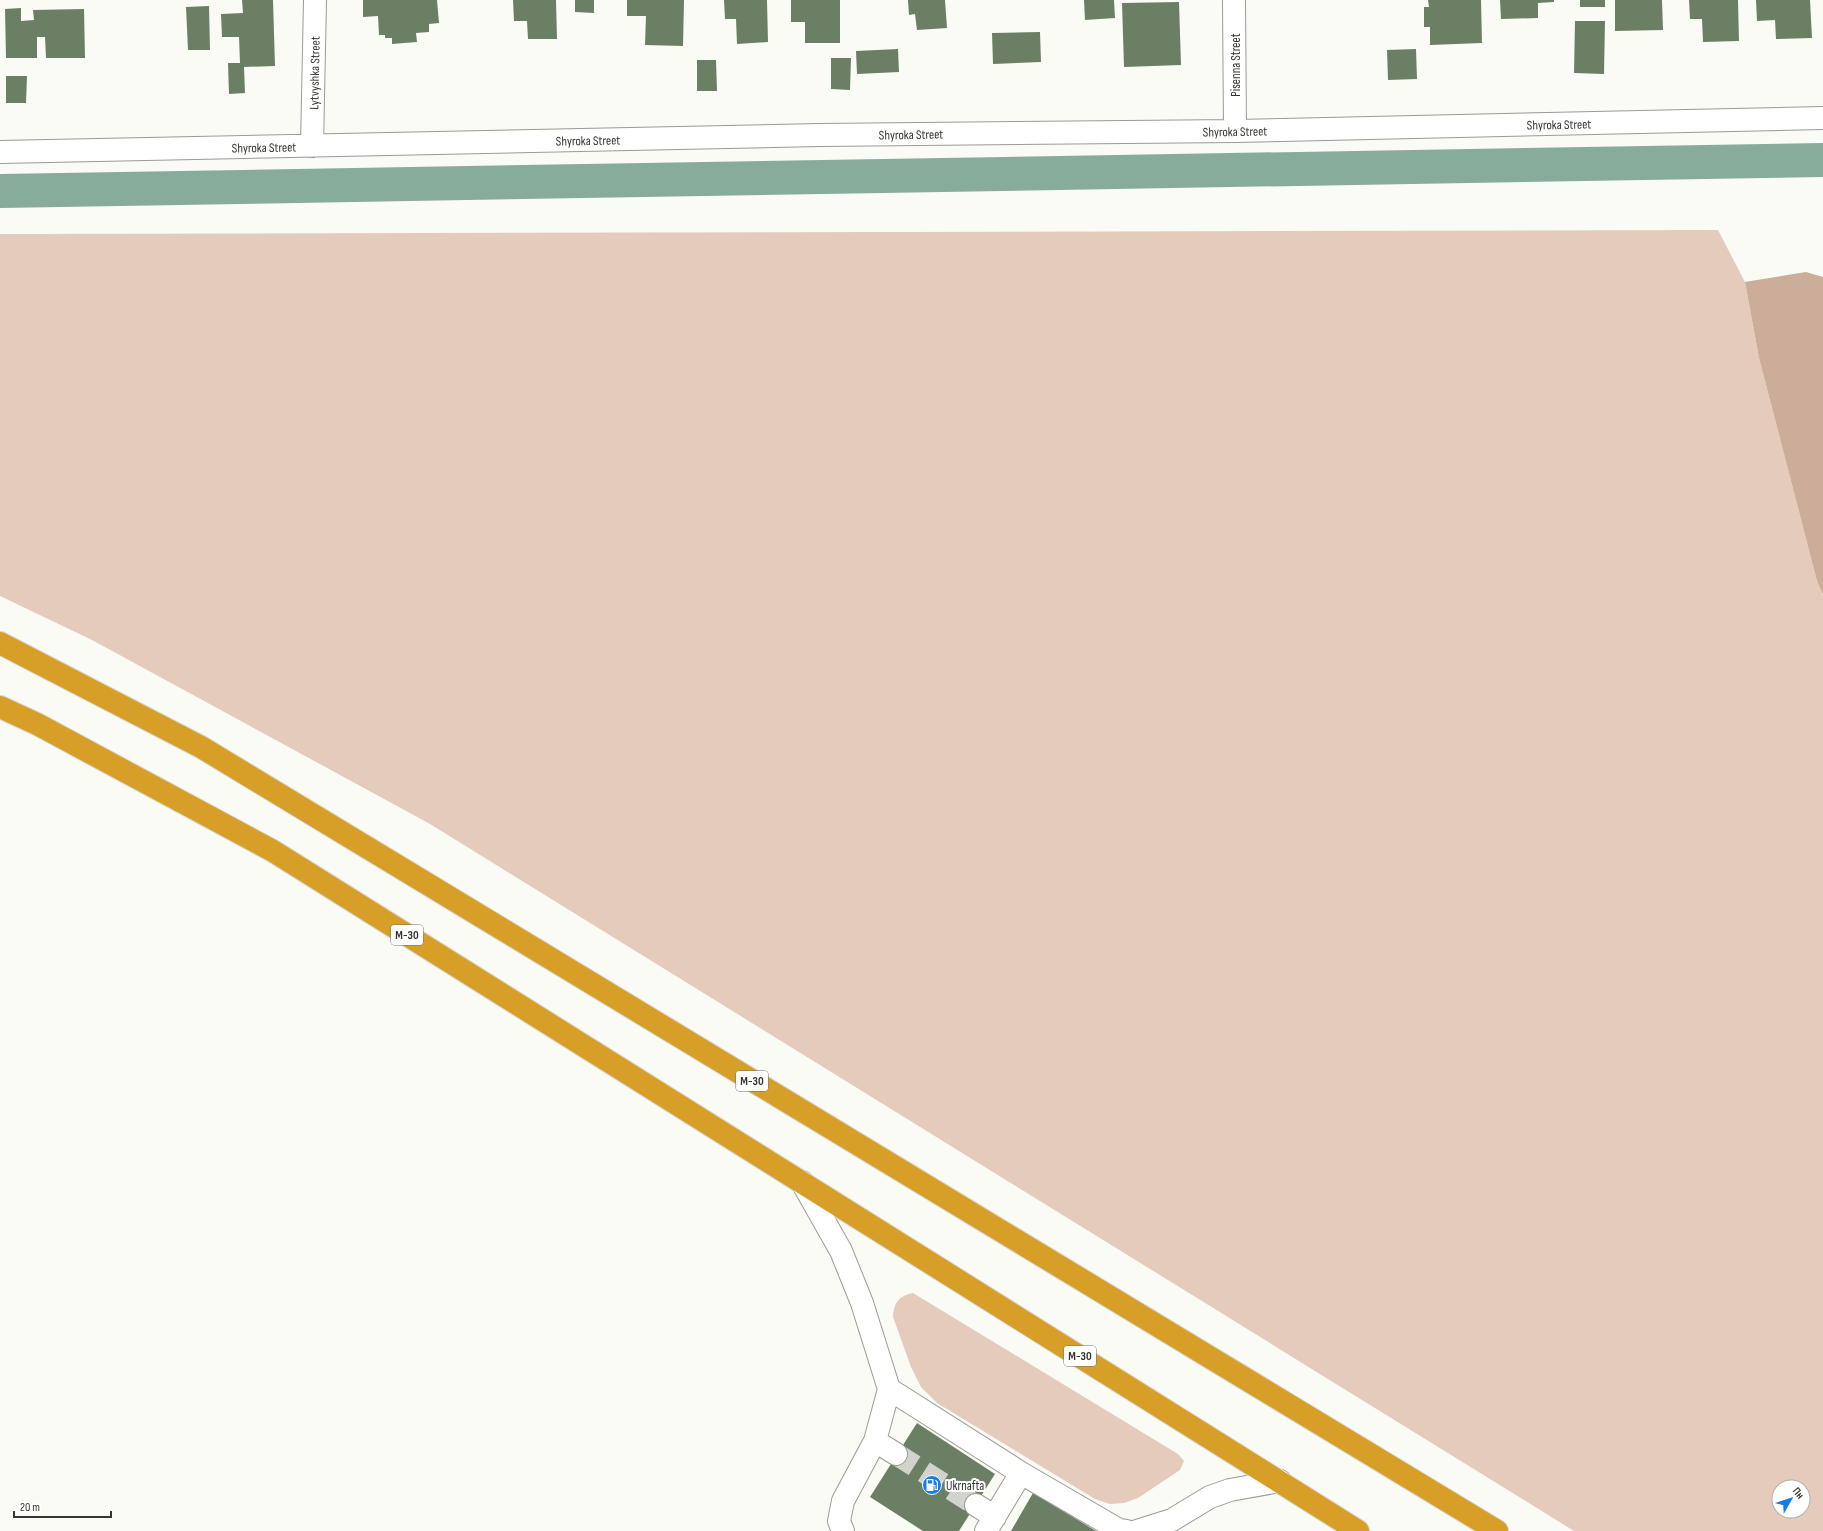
<svg xmlns="http://www.w3.org/2000/svg" width="1823" height="1531" font-family="'Sofia Sans Condensed',sans-serif">
<rect width="100%" height="100%" fill="#fbfbf5"/>
<path fill="#e5cbbb" fill-rule="evenodd" d="M1718,230L1745,282L1759,358L1817,581L1823,595V1531H1574L430,824L92,640L0,596V234ZM1779,1487H1803V1511H1779Z
M913,1293L1178,1454L1184,1461L1180,1470L1138,1498L1124,1503L1110,1504L1095,1499L937,1403L921,1387L911,1367L893,1317C893,1303 900,1295 913,1293Z"/>
<path fill="#ccad9a" d="M1806,272L1823,277V595L1817,581L1759,358L1745,282Z"/>
<g fill="none" stroke-linecap="round" stroke-linejoin="round">
<path stroke="#87ac9c" stroke-width="34" d="M0,191L1823,160"/>
</g>
<path fill="#6b7f65" d="M242,0H273L275,66L244,67L245,93L229,94L228,63H240L239,37H222L221,14L243,13Z
M363,0H437L439,23L429,24V32L416,33L417,42L392,44V38H385V35H379L378,16L363,17Z
M513,0H556L557,39H528L527,21H514Z
M575,0H594V13L575,12Z
M627,0H684L683,46L645,45L646,16H627Z
M724,0H767L768,42L737,44L736,19H725Z
M791,0H840V43H805V22H791Z
M908,0H945L947,28L917,30L915,14L909,15Z
M1084,0H1114L1115,18L1085,20Z
M1428,0H1481L1482,43L1430,45V27H1424V7H1429Z
M1500,0H1554V2L1538,3V18L1501,19Z
M1580,0H1605V7H1580Z
M1615,0H1662L1663,30L1615,31Z
M1689,0H1738L1739,41L1703,42L1702,19H1690Z
M1756,0H1810L1812,38L1776,39L1775,20L1757,21Z
M1179,2L1181,65L1124,67L1122,3Z
M209,6L210,50H188L186,7Z
M21,8V21L34,20L33,10L84,9L85,58H46L45,37H37V58H6L5,9Z
M1575,21H1605L1604,74L1574,73Z
M1040,32L1041,62L993,64L992,33Z
M898,49L899,72L857,74L856,51Z
M1416,49L1417,79L1388,80L1387,50Z
M831,58H851L850,90L831,89Z
M697,60H716L717,91H697Z
M6,76H27L26,103H6Z
M917,1423L995,1474L959,1531H923L870,1497Z
M1033,1493L1096,1531H1011Z"/>
<g fill="none" stroke-linecap="round" stroke-linejoin="round">
<path stroke="#d3d3ce" stroke-width="22" stroke-dasharray="22 11" stroke-linecap="butt" d="M896,1454L976,1505"/>
<g stroke="#9a9b95" stroke-width="24">
<path id="minor" d="M1234,0L1235,131
M312,146L315,0
M0,152L820,135L1235,131L1823,118
M802,1182L841,1251L862,1303L889,1389L1021,1473L1119,1530L1126,1531
M889,1389L875,1441L896,1454
M976,1505L995,1517
M843,1531L839,1521L843,1501L875,1441
M986,1531L1021,1473
M1137,1531L1172,1520L1210,1497L1230,1490L1280,1481"/>
</g>
<g stroke="#d7d7d6" stroke-width="24">
<path id="highway" d="M0,643L201,747L1497,1531
M0,707L37,724L273,851L1358,1531"/>
</g>
<use href="#minor" stroke="#fff" stroke-width="22"/>
<use href="#highway" stroke="#d79f27" stroke-width="22"/>
</g>
<defs>
<g id="fuel-disc" transform="scale(1)"><circle r="9.5" fill="#157de5" stroke="#fffffe"/><path d="M-5.5-6h7V0h2V4h1.3V-2.5L3-4.5l.8-.8L6-3V5H2.5V1h-1V6h-7ZM-4.2-4.7v3.2H.2V-4.7Z" fill="#fff"/></g>
</defs>
<g fill-rule="evenodd">
<use href="#fuel-disc" x="932" y="1485"/>
</g>
<g text-anchor="middle" stroke-width="4" stroke-linejoin="round" paint-order="stroke">
<g fill="#fffffe" stroke="#727270" stroke-width="1">
<rect x="391" y="925" width="32" height="20" rx="3"/>
<rect x="736" y="1071" width="32" height="20" rx="3"/>
<rect x="1064" y="1346" width="32" height="20" rx="3"/>
</g>
<g font-size="12" font-weight="bold" fill="#353533">
<text x="407" y="939">М-30</text>
<text x="752" y="1085">М-30</text>
<text x="1080" y="1360">М-30</text>
</g>
<g font-size="13" fill="#353533" stroke="#fffffe">
<text transform="translate(1235 65) rotate(-90)" y="5">Pisenna Street</text>
<text transform="translate(314 73) rotate(-89)" y="5">Lytvyshka Street</text>
<text transform="translate(1559 124) rotate(-1)" y="5">Shyroka Street</text>
<text transform="translate(1235 131) rotate(-1)" y="5">Shyroka Street</text>
<text transform="translate(911 134) rotate(-1)" y="5">Shyroka Street</text>
<text transform="translate(588 140) rotate(-1)" y="5">Shyroka Street</text>
<text transform="translate(264 147) rotate(-1)" y="5">Shyroka Street</text>
</g>
<g font-size="13" fill="#353533" stroke="#fffffe" text-anchor="start">
<text x="946" y="1490">Ukrnafta</text>
</g>
</g>
<g transform="translate(1791 1499) rotate(51)"><circle r="19" fill="#fffffe" stroke="#aeaead"/>
<path d="M0-3L7 15L0 10L-7 15Z" fill="#157de5"/>
<text y="-6" font-size="11" font-weight="bold" text-anchor="middle" fill="#353533">Пн</text>
</g>
<path d="M14 1511v6h97v-6" fill="none" stroke="#353533" stroke-width="2"/>
<text x="20" y="1511" font-size="12" fill="#353533" stroke="#fffffe" stroke-width="3" paint-order="stroke">20 m</text>
</svg>
